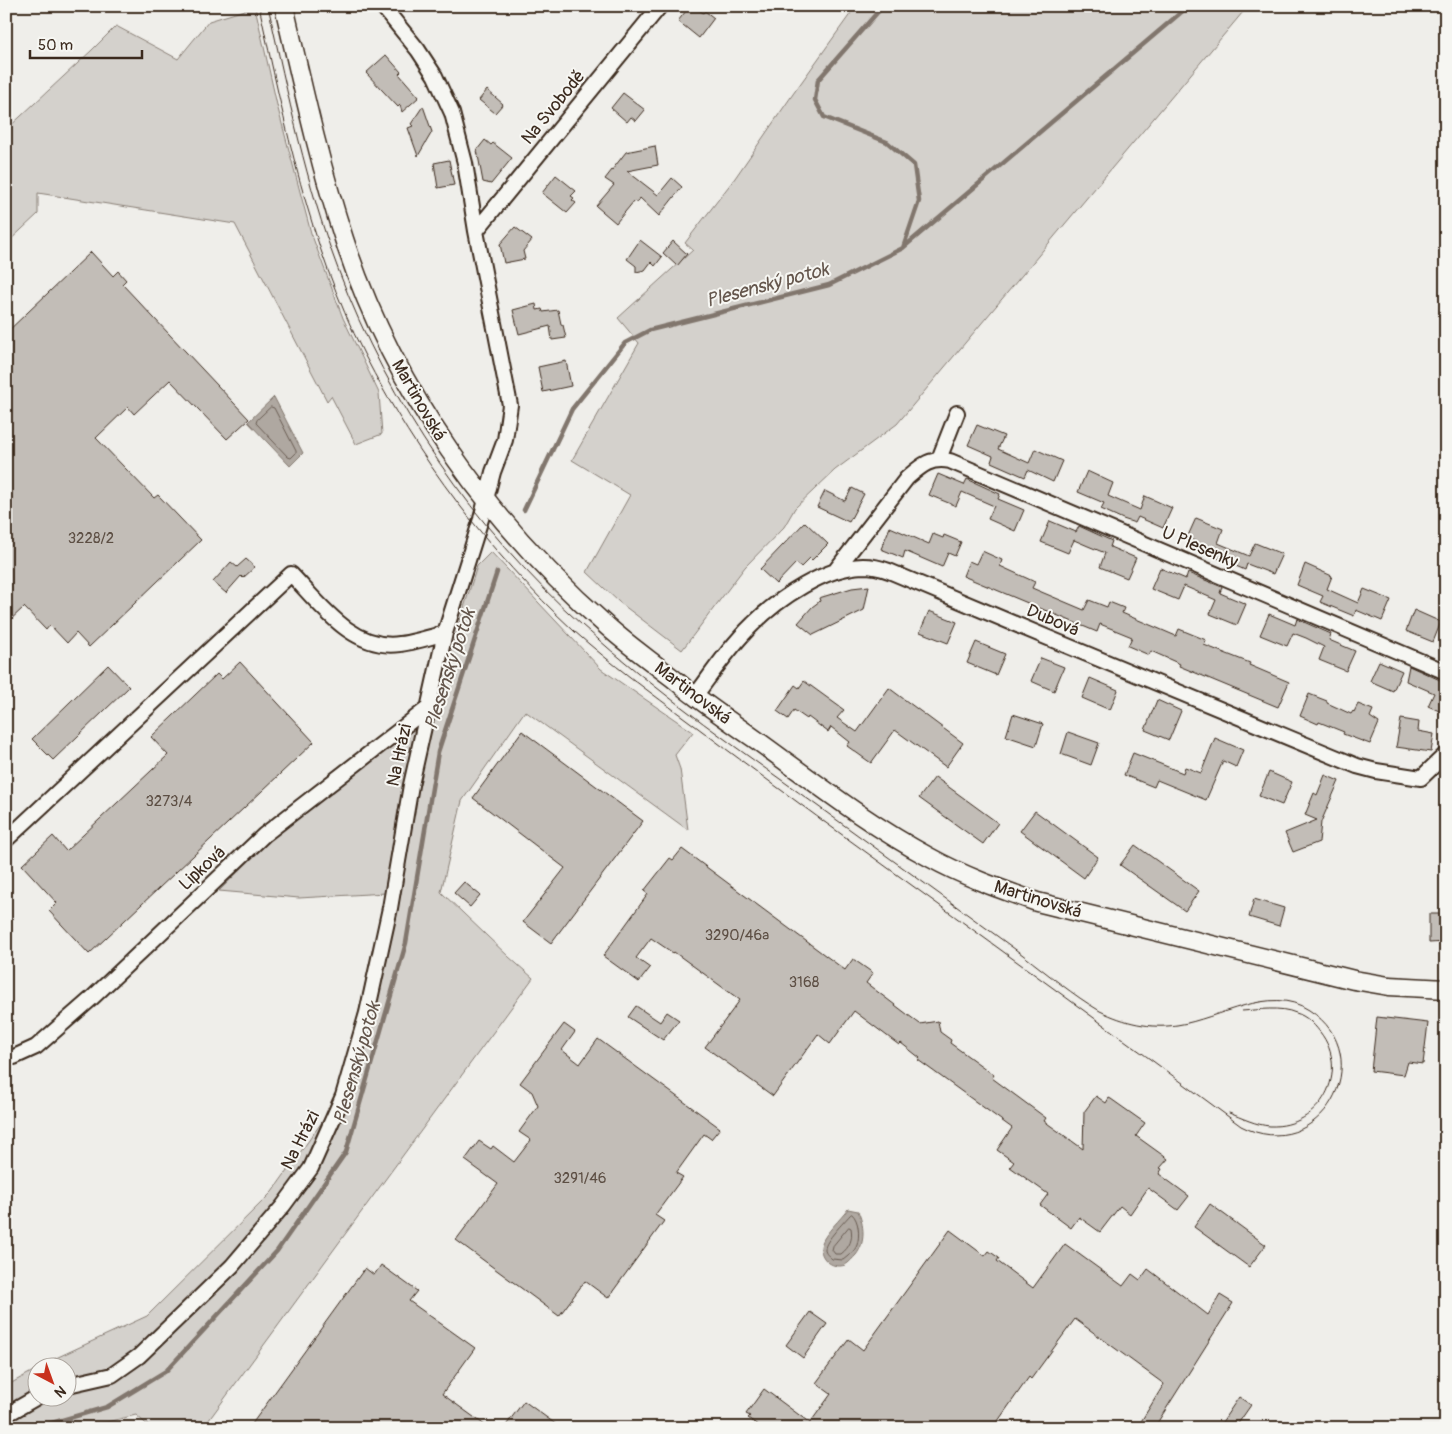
<svg xmlns="http://www.w3.org/2000/svg" width="1452" height="1434" font-family="Pangolin,sans-serif">
<rect width="100%" height="100%" fill="#efeeea"/>
<filter id="ink" filterUnits="userSpaceOnUse"><feTurbulence type="fractalNoise" baseFrequency=".02" numOctaves="2"/><feDisplacementMap in="SourceGraphic" scale="10" xChannelSelector="R" yChannelSelector="G"/><feConvolveMatrix kernelMatrix="1 2 1 2 8 2 1 2 1" color-interpolation-filters="sRGB"/></filter>
<g filter="url(#ink)">
<path fill="#d4d1cc" stroke="#887e75" d="M856,6H1248L897,424L835,470L795,508L784,527L745,567L682,650L619,602L587,572L630,495L572,460L639,343L618,318L693,250L685,243L735,178L793,94Z
M255,7L277,105L311,233L343,318L379,393L382,434L356,444L331,396L327,401L235,224L38,193V214L6,244V130L92,50L116,26L178,59L209,21Z
M491,552L601,669L693,732L675,755L680,769L688,830L525,711L462,801L441,892L509,957L533,978L203,1428H151L136,1415L82,1428H6V1386L37,1369L38,1396H68V1366H41L56,1358L147,1316L272,1192L339,1098L386,893L299,898L219,891L358,753L418,722L431,714L477,566Z"/>
<path fill="#afa8a1" stroke="#81766d" d="M274,397L303,453L290,466L248,422Z
M848,1209L858,1211C864,1225 866,1242 856,1255C853,1258 849,1263 845,1265C831,1270 817,1256 822,1243C825,1233 841,1219 848,1209Z"/>
<g fill="none" stroke-linecap="round" stroke-linejoin="round">
<path stroke="#695c52" stroke-width="1" d="M271,407L274,408L296,451V453L291,458L288,457L256,423L257,420Z
M852,1214C859,1220 860,1236 857,1245C855,1251 848,1256 843,1260L832,1259C829,1256 825,1254 825,1249C825,1241 844,1222 850,1215Z
M849,1227L851,1228C853,1239 850,1247 841,1254H835L832,1250L833,1246Z"/>
<path stroke="#81766d" stroke-width="4.5" d="M1173,6L1185,9L1214,6
M904,247L1185,9
M524,510L572,409L625,343L650,330L829,285L903,248L919,201L914,165L887,142L824,117L815,100L818,80L883,6
M40,1428L45,1425L107,1407L166,1371L277,1251L346,1152L406,943L438,752L497,572"/>
</g>
<path fill="#c2bdb7" stroke="#3b2a1e" d="M690,6H694L703,13L705,11L714,18L699,38L678,21Z
M386,55L401,72L399,74L419,97L402,112L400,105L398,107L366,73Z
M487,90L503,104L495,113L479,100Z
M623,93L645,110L636,121L631,117L627,122L611,108Z
M423,106L432,132L418,156L408,128L413,126L411,124Z
M485,140L491,145L493,143L512,158L491,184L483,182L477,150Z
M655,146L658,165L627,171L658,195L672,178L682,187L659,216L640,198L637,203L634,201L616,223L596,206L614,185L605,179L626,152Z
M449,160L454,185L438,188L434,163Z
M556,175L576,191L571,196L574,198L572,200L576,203L567,213L542,193Z
M515,227L532,240L523,251L525,259L504,263L500,244Z
M640,240L662,257L655,266L651,262L645,270L636,272V266L627,259Z
M673,241L687,254L677,266L663,253Z
M91,252L113,276L118,271L126,280L122,284L249,419L227,439L170,380L134,414L128,407L96,438L154,498L158,495L201,540L89,647L76,633L67,643L50,625L46,630L24,607L6,624V333Z
M536,304L537,310L542,309L543,312L558,310L561,324L563,325L566,338L552,340L550,326L519,334L513,310Z
M566,361L571,386L543,392L538,367Z
M977,425L1004,436L998,449L1029,463L1035,449L1062,461L1053,482L1028,470L1025,477L991,462L993,456L968,445Z
M1087,471L1113,483L1108,496L1140,510L1145,496L1172,508L1163,528L1138,517L1135,523L1123,519L1101,509L1104,503L1078,492Z
M938,474L964,485L967,479L1000,494L998,499L1024,510L1015,531L988,519L994,506L962,492L956,506L929,495Z
M852,488L864,494L849,522L817,507L825,491L845,501Z
M1196,518L1223,529L1218,543L1249,556L1255,543L1282,554L1273,574L1247,564L1245,570L1211,555L1214,549L1187,538Z
M1050,521L1076,532L1079,526L1112,541L1110,547L1136,558L1127,578L1100,567L1105,553L1088,546L1074,540L1068,553L1041,542Z
M805,522L828,544L812,560L810,558L801,567L796,563L776,584L760,569Z
M890,527L929,544L933,534L943,538L944,535L961,542L955,556L948,553L942,567L905,551L903,558L881,549Z
M982,551L1002,560L1000,566L1035,582L1032,588L1084,610L1089,600L1107,607L1109,602L1124,608L1122,613L1176,636L1179,629L1206,640L1204,645L1250,663L1249,665L1289,682L1278,707L1179,666L1180,664L1151,651L1149,655L1128,646L1132,637L1100,624L1097,632L963,576L969,561L976,564Z
M246,559L255,567L243,578L241,576L226,593L213,582L231,562L237,567Z
M1305,564L1332,576L1327,589L1358,603L1364,589L1391,600L1382,621L1356,610L1354,616L1320,602L1323,596L1297,585Z
M1160,568L1186,579L1188,573L1222,587L1220,593L1246,604L1237,625L1210,614L1216,600L1184,586L1178,600L1151,589Z
M869,586L864,610L813,635L798,623L812,607L820,601L819,598L852,588Z
M1414,610L1441,622L1433,642L1406,631Z
M929,611L957,622L948,643L920,632Z
M1269,614L1295,625L1297,619L1331,634L1329,640L1355,651L1346,671L1319,660L1324,647L1306,638L1293,633L1287,646L1260,635Z
M976,642L1005,654L996,675L967,663Z
M1041,658L1064,667L1054,691L1031,681Z
M1379,661L1402,671L1393,691L1370,681Z
M240,662L314,742L89,954L49,911L57,903L22,865L53,836L66,851L168,755L151,737L217,674L222,679Z
M108,665L129,687L53,760L32,739Z
M1409,666L1440,680L1446,681V714L1428,706L1434,693L1406,681Z
M1090,678L1118,690L1110,710L1082,698Z
M804,681L844,710L837,718L857,732L889,688L963,743L946,767L895,730L871,763L847,746L850,742L831,727L828,732L808,717L807,719L794,710L788,719L777,711L795,685L799,688Z
M1309,694L1327,701V703L1351,714L1353,711L1354,712L1358,704L1373,710L1370,717L1379,723L1370,744L1343,734L1344,732L1319,722L1318,724L1300,716Z
M1157,700L1181,711L1169,740L1145,730Z
M1013,714L1043,724L1036,746L1006,736Z
M1401,719L1419,722L1418,731L1434,734L1431,752L1396,747Z
M522,731L643,821L551,943L523,922L565,868L473,798Z
M1068,732L1099,743L1091,765L1061,754Z
M1215,738L1243,750L1236,767L1223,761L1206,800L1157,780L1154,787L1124,775L1133,753L1183,773L1185,767L1201,773Z
M1269,772L1292,782L1282,805L1259,796Z
M1325,775L1339,781L1321,822L1319,842L1293,852L1285,833L1317,820L1305,815L1314,793L1317,795Z
M935,777L998,823L983,844L919,798Z
M1035,811L1098,857L1084,878L1020,831Z
M1135,845L1199,891L1185,911L1120,865Z
M682,849L845,970L853,959L873,973L866,983L920,1024L938,1021L940,1032L951,1040L950,1043L994,1075L992,1078L1046,1118L1044,1121L1083,1149L1084,1112L1096,1096L1106,1103L1109,1098L1111,1099L1145,1123L1136,1136L1168,1159L1160,1168L1162,1169L1159,1174L1189,1196L1178,1210L1148,1188L1130,1214L1120,1206L1100,1232L1079,1217L1071,1228L1040,1205L1048,1194L1010,1167L1014,1162L997,1150L1012,1128L918,1060L920,1058L901,1043L899,1045L854,1011L830,1044L818,1034L773,1096L705,1047L740,1000L674,952L673,953L651,938L636,958L650,968L639,982L603,956L648,894L644,891L670,858L673,860Z
M464,882L480,895L470,907L454,893Z
M1254,899L1284,908L1279,926L1249,917Z
M1429,914H1446V942L1429,943Z
M636,1006L660,1022L667,1012L679,1020L663,1040L628,1017Z
M1377,1017L1428,1023L1423,1064L1408,1062L1404,1075L1371,1071Z
M564,1024L575,1032L562,1050L580,1064L598,1039L720,1128L711,1139L704,1134L676,1173L683,1177L655,1215L664,1221L608,1298L585,1281L559,1316L456,1240L498,1184L465,1160L479,1141L491,1149L493,1146L514,1162L531,1140L519,1132L538,1106L532,1092L520,1083Z
M1210,1204L1266,1245L1249,1267L1194,1227Z
M950,1230L985,1256L989,1251L999,1258L997,1261L1033,1288L1065,1244L1123,1286L1132,1274L1140,1280L1148,1269L1208,1315L1220,1295L1233,1303L1154,1428H1137L1164,1384L1075,1319L1031,1379L1029,1377L993,1428H762L748,1418L750,1416L746,1414L764,1389L810,1423L831,1394L816,1383L849,1339L863,1350Z
M381,1265L417,1291L409,1301L475,1348L442,1394L489,1428H249L365,1268L374,1275Z
M810,1312L827,1324L803,1358L786,1345Z
M1239,1397L1251,1405L1235,1428H1218Z
M524,1401L561,1428H504Z"/>
<g fill="none" stroke-linecap="round" stroke-linejoin="round">
<g stroke="#3b2a1e" stroke-width="18">
<path id="minor" d="M476,231L660,6
M939,459L957,413
M835,571L907,478C921,466 930,457 950,461L1446,672
M695,696C713,672 731,645 753,624C779,598 825,567 863,566C872,566 881,568 889,571L1046,637L1357,766L1376,771L1421,778L1446,754
M6,840L291,574C320,604 353,651 400,644C415,642 431,637 445,633
M6,1057H14L36,1047L92,998L264,835L428,708
M68,1385L112,1375L139,1356L232,1266L283,1206L311,1168L343,1096L367,1013L390,908L411,785L445,633L481,519L493,472L505,440L510,405L476,231L465,163L452,113L435,76L418,50L384,8L386,6
M6,1415L39,1396"/>
</g>
<g stroke="#3b2a1e" stroke-width="21">
<path id="tertiary" d="M284,6C302,84 319,163 344,239C393,390 489,523 608,627C627,644 647,658 666,673C676,680 685,689 695,696C715,711 735,725 755,739C812,780 867,824 929,857C963,876 1000,889 1037,902L1354,980L1389,986L1446,989"/>
</g>
<use href="#minor" stroke="#f6f6f2" stroke-width="14"/>
<use href="#tertiary" stroke="#f6f6f2" stroke-width="18"/>
<path stroke="#3b2a1e" stroke-width="1" d="M259,6C285,125 309,245 364,354C418,459 488,551 574,631C611,664 651,693 690,722C746,764 802,806 859,847C986,939 1114,1032 1241,1126C1319,1167 1382,1056 1309,1010C1270,984 1219,1019 1177,1025C1150,1029 1125,1023 1100,1011C1073,995 1048,974 1023,955C959,908 895,862 830,815C746,754 659,695 582,625C474,528 389,405 338,269C306,184 288,95 268,6
M1229,1113C1242,1118 1256,1125 1270,1126C1320,1128 1351,1072 1320,1032C1313,1023 1306,1016 1296,1013C1280,1006 1259,1010 1242,1011"/>
</g>
</g>
<g text-anchor="middle" stroke-width="4" stroke-linejoin="round" paint-order="stroke">
<g font-size="15" fill="#5d4f44">
<text x="91" y="543">3228/2</text>
<text x="169" y="806">3273/4</text>
<text x="737" y="940">3290/46a</text>
<text x="804" y="987">3168</text>
<text x="580" y="1183">3291/46</text>
</g>
<g font-size="18" fill="#3b2a1e" stroke="#f6f6f2">
<text transform="translate(553 107) rotate(-51)" y="6">Na Svobodě</text>
<text transform="translate(419 400) rotate(60)" y="6">Martinovská</text>
<text transform="translate(1200 547) rotate(23)" y="6">U Plesenky</text>
<text transform="translate(1053 620) rotate(23)" y="6">Dubová</text>
<text transform="translate(693 693) rotate(37)" y="6">Martinovská</text>
<text transform="translate(399 755) rotate(-78)" y="6">Na Hrázi</text>
<text transform="translate(202 868) rotate(-43)" y="6">Lipková</text>
<text transform="translate(1038 899) rotate(17)" y="6">Martinovská</text>
<text transform="translate(300 1140) rotate(-63)" y="6">Na Hrázi</text>
</g>
<g font-size="19" font-style="italic" fill="#64564c" stroke="#f6f6f2">
<text transform="translate(767 284) rotate(-15)" y="7">Plesenský potok</text>
<text transform="translate(449 669) rotate(-72)" y="7">Plesenský potok</text>
<text transform="translate(356 1063) rotate(-74)" y="7">Plesenský potok</text>
</g>
</g>
<rect width="1452" height="1434" fill="none" stroke="#f6f6f2" stroke-width="25"/>
<rect x="12" y="12" width="1427" height="1409" fill="none" stroke="#3b2a1e" stroke-width="2" filter="url(#ink)"/>
<g transform="translate(52 1382) rotate(139)"><circle r="24" fill="#f6f6f2" stroke="#aba49d"/>
<path d="M0-4L9 19L0 12L-9 19Z" fill="#c8321e"/>
<text y="-8" font-size="14" font-weight="bold" text-anchor="middle" fill="#3b2a1e">N</text>
</g>
<path d="M30 50v8h112v-8" fill="none" stroke="#3b2a1e" stroke-width="2.5"/>
<text x="38" y="50" font-size="15" fill="#3b2a1e" stroke="#f6f6f2" stroke-width="4" paint-order="stroke">50 m</text>
</svg>
